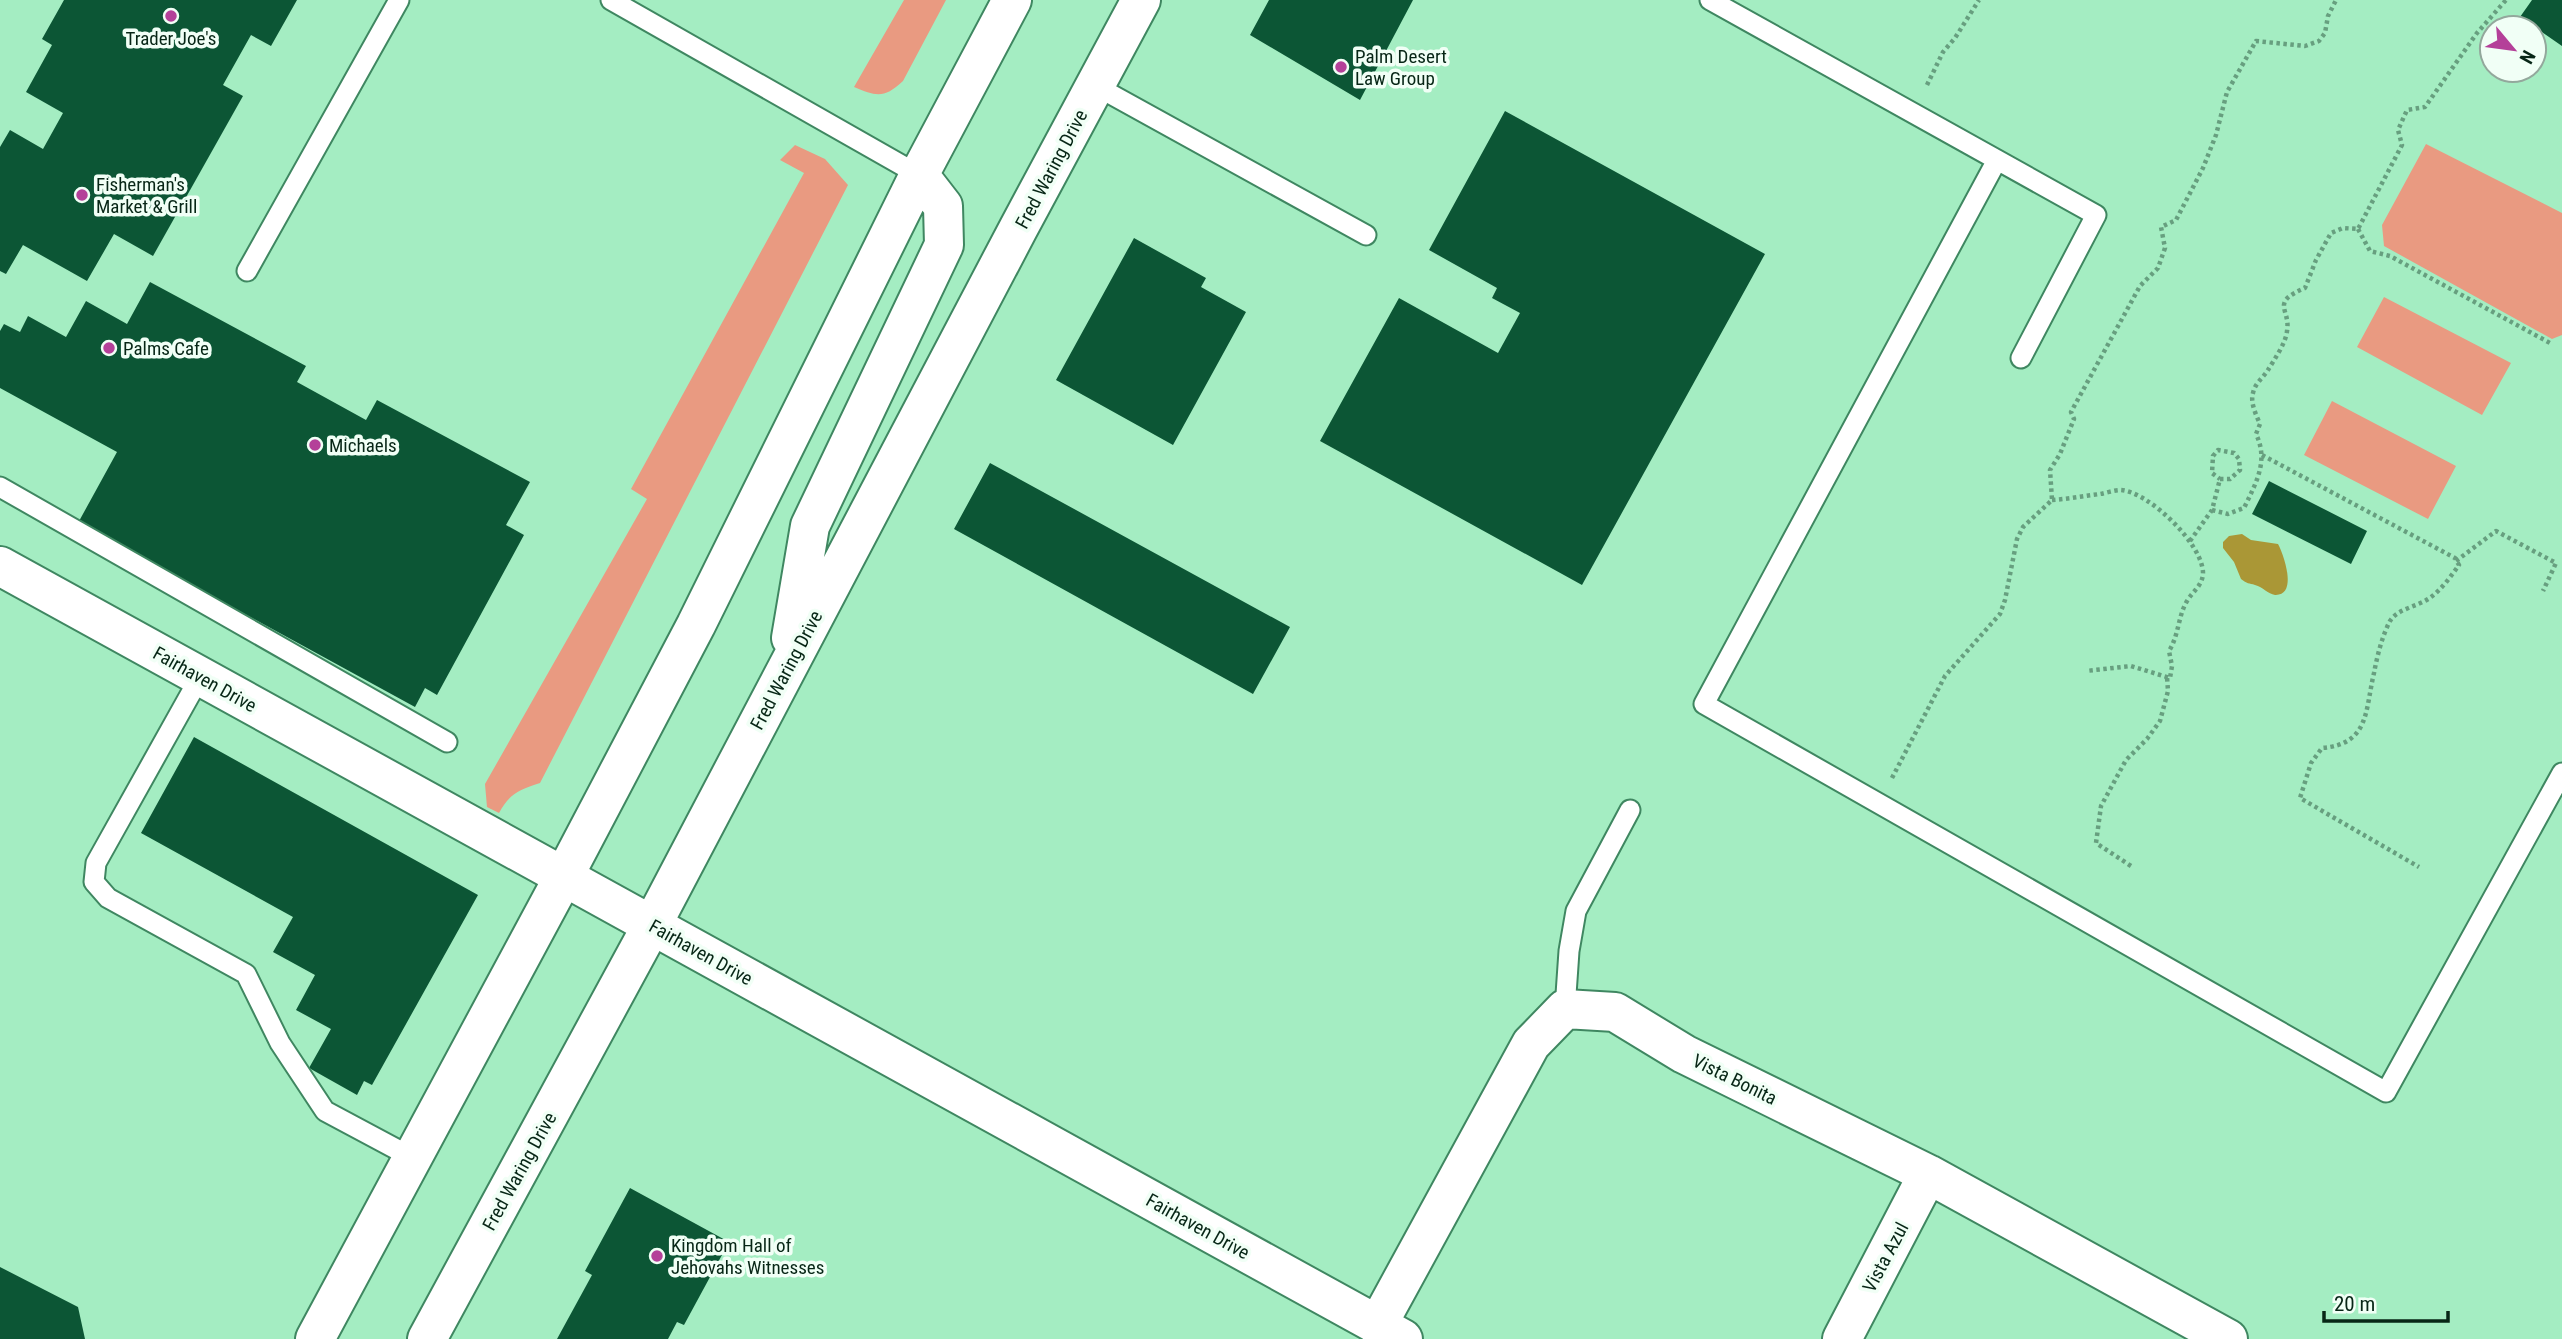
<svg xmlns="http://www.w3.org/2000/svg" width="2562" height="1339" font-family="'Roboto Condensed',sans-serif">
<rect width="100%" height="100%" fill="#a4edc2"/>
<path fill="#e99a81" d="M904,0H946L903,81C884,99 876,96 854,87Z
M2426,144L2562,213V335L2552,339L2384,246L2382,225Z
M795,145L825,159L848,185L540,783C519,790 510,793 499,813L487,807L485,784L647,499L631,489L804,173L780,160Z
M2384,297L2511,363L2482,415L2357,347Z
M2332,401L2456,466L2428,519L2304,455Z"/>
<path fill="#aa9736" d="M2242,534L2251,540L2278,544C2284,555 2298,596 2275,595C2268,594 2263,587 2255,585C2249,583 2247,584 2241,579L2234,562L2223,548V542L2229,536Z"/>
<path fill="#0c5635" d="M64,0H297L271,46L251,35L223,85L243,96L153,256L114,234L87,281L23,245L6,274L0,271V147L10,130L43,149L63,113L26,92L52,45L42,39Z
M1269,0H1413L1360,100L1250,35Z
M2532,0H2562V46L2520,17Z
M1505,111L1765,254L1582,585L1320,441L1399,298L1498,353L1520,313L1492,298L1497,288L1429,250Z
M1134,238L1206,278L1201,287L1246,312L1173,445L1056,380Z
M150,282L306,366L297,382L366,420L377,400L530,482L506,525L524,535L437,695L425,688L415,707L78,523L117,452L0,388V331L4,324L20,332L28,316L66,337L86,301L127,324Z
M990,463L1290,627L1253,694L954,529Z
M2269,481L2367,531L2351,564L2252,514Z
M194,737L478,895L372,1085L364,1081L357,1095L309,1068L331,1029L296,1010L315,975L273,952L293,917L141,833Z
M630,1188L729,1242L684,1325L677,1322L668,1339H557L592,1275L585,1271Z
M0,1267L78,1307L85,1339H0Z"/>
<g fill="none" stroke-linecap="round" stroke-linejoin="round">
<g stroke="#3f8761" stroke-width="23">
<path id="lane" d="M611,0L919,175
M1710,0L2096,215L2021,358
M1096,86L1366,235
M1997,160L1704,704L2386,1092L2562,773
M247,271L399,0
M0,487L447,742
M200,677L96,863L94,882L108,898L246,974L280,1043L325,1111L413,1158
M1565,1009L1569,951L1576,911L1630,810"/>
</g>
<g stroke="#3f8761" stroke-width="42">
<path id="street" d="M0,566L1403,1339
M1377,1326L1531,1044L1565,1009L1615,1012L1684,1054L1928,1174L2228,1339
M1842,1339L1928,1174"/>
</g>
<g stroke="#3f8761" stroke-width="42">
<path id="secondary" d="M791,638L810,526L944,245L943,206L919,175
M315,1339L563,878L696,625L919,175L1012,0
M427,1339L652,925L1018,229L1141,0"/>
</g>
<path stroke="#679f7f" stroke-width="4.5" stroke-dasharray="3.5 3.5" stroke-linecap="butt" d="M1927,85L1943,52L1955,38L1979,0
M2358,229L2370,251L2390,256L2550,343
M2262,455L2455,558L2459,565C2451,576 2442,589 2431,597C2418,607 2398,608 2390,621C2382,636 2377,657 2374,673C2365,710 2370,744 2322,748L2311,763L2300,798L2419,867
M2052,500C2068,499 2084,496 2100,494C2106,493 2114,490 2121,490C2149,492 2204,545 2203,574C2202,586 2193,591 2187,601C2178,616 2179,635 2169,651L2172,666L2170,678L2131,666L2086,671
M2212,510L2228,514L2244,508C2256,483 2269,461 2256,434L2260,424C2256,415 2250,402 2253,393C2255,383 2263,378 2268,370C2274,360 2286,343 2287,331C2291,309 2269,303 2305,288L2316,260L2331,233L2343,228L2358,229L2402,145L2398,130L2407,110L2425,107L2477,33L2506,0
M2190,541L2212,510L2220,479H2230L2240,470L2239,459L2234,453L2218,450L2213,456L2212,473L2220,479
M2456,561L2496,531L2556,563L2543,591
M1892,778L1945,676L2000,614L2005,600L2017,539L2023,527L2052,500L2050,470L2060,454L2074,419L2071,412L2140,286L2158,268L2165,248L2161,227L2176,220L2203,168L2216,135L2227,92L2256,41L2305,46L2319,41L2325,33L2328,16L2336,0
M2131,866L2096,843L2101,806L2126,760L2147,739L2160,721L2168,691L2167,677"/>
<use href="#lane" stroke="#fff" stroke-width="19"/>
<use href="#street" stroke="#fff" stroke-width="38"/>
<use href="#secondary" stroke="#fff" stroke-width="38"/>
</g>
<g fill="#b44099" stroke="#f1fff6" stroke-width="2.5">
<circle cx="171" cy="16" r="7"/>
<circle cx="1341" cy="67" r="7"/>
<circle cx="82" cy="195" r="7"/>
<circle cx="109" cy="348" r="7"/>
<circle cx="315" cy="445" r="7"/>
<circle cx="657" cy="1256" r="7"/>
</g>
<g text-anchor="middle" stroke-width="7" stroke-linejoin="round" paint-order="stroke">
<g font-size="19" fill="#072616" stroke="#f1fff6" text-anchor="start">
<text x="171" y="45" text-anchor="middle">Trader Joe's</text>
<text x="1355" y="63">Palm Desert<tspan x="1355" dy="22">Law Group</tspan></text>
<text x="96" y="191">Fisherman's<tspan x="96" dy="22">Market &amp; Grill</tspan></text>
<text x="123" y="355">Palms Cafe</text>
<text x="329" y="452">Michaels</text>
<text x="671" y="1252">Kingdom Hall of<tspan x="671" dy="22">Jehovahs Witnesses</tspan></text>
</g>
<g font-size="19" fill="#072616" stroke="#f1fff6">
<text transform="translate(1051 169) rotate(-62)" y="7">Fred Waring Drive</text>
<text transform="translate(786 670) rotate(-62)" y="7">Fred Waring Drive</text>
<text transform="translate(205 679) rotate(29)" y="7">Fairhaven Drive</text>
<text transform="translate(701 952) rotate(29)" y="7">Fairhaven Drive</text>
<text transform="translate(1735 1079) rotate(26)" y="7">Vista Bonita</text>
<text transform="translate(519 1171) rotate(-61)" y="7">Fred Waring Drive</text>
<text transform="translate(1198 1226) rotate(29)" y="7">Fairhaven Drive</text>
<text transform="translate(1885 1257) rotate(-62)" y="7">Vista Azul</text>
</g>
</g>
<g transform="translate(2513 49) rotate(119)"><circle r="33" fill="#f1fff6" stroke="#93a89c" stroke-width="2"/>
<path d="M0-5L12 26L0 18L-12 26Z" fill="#b44099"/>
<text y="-10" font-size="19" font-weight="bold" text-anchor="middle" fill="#072616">N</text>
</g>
<path d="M2324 1311v10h124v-10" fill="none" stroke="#072616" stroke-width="3.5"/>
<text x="2334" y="1311" font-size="21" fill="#072616" stroke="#f1fff6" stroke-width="5" paint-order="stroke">20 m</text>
</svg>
